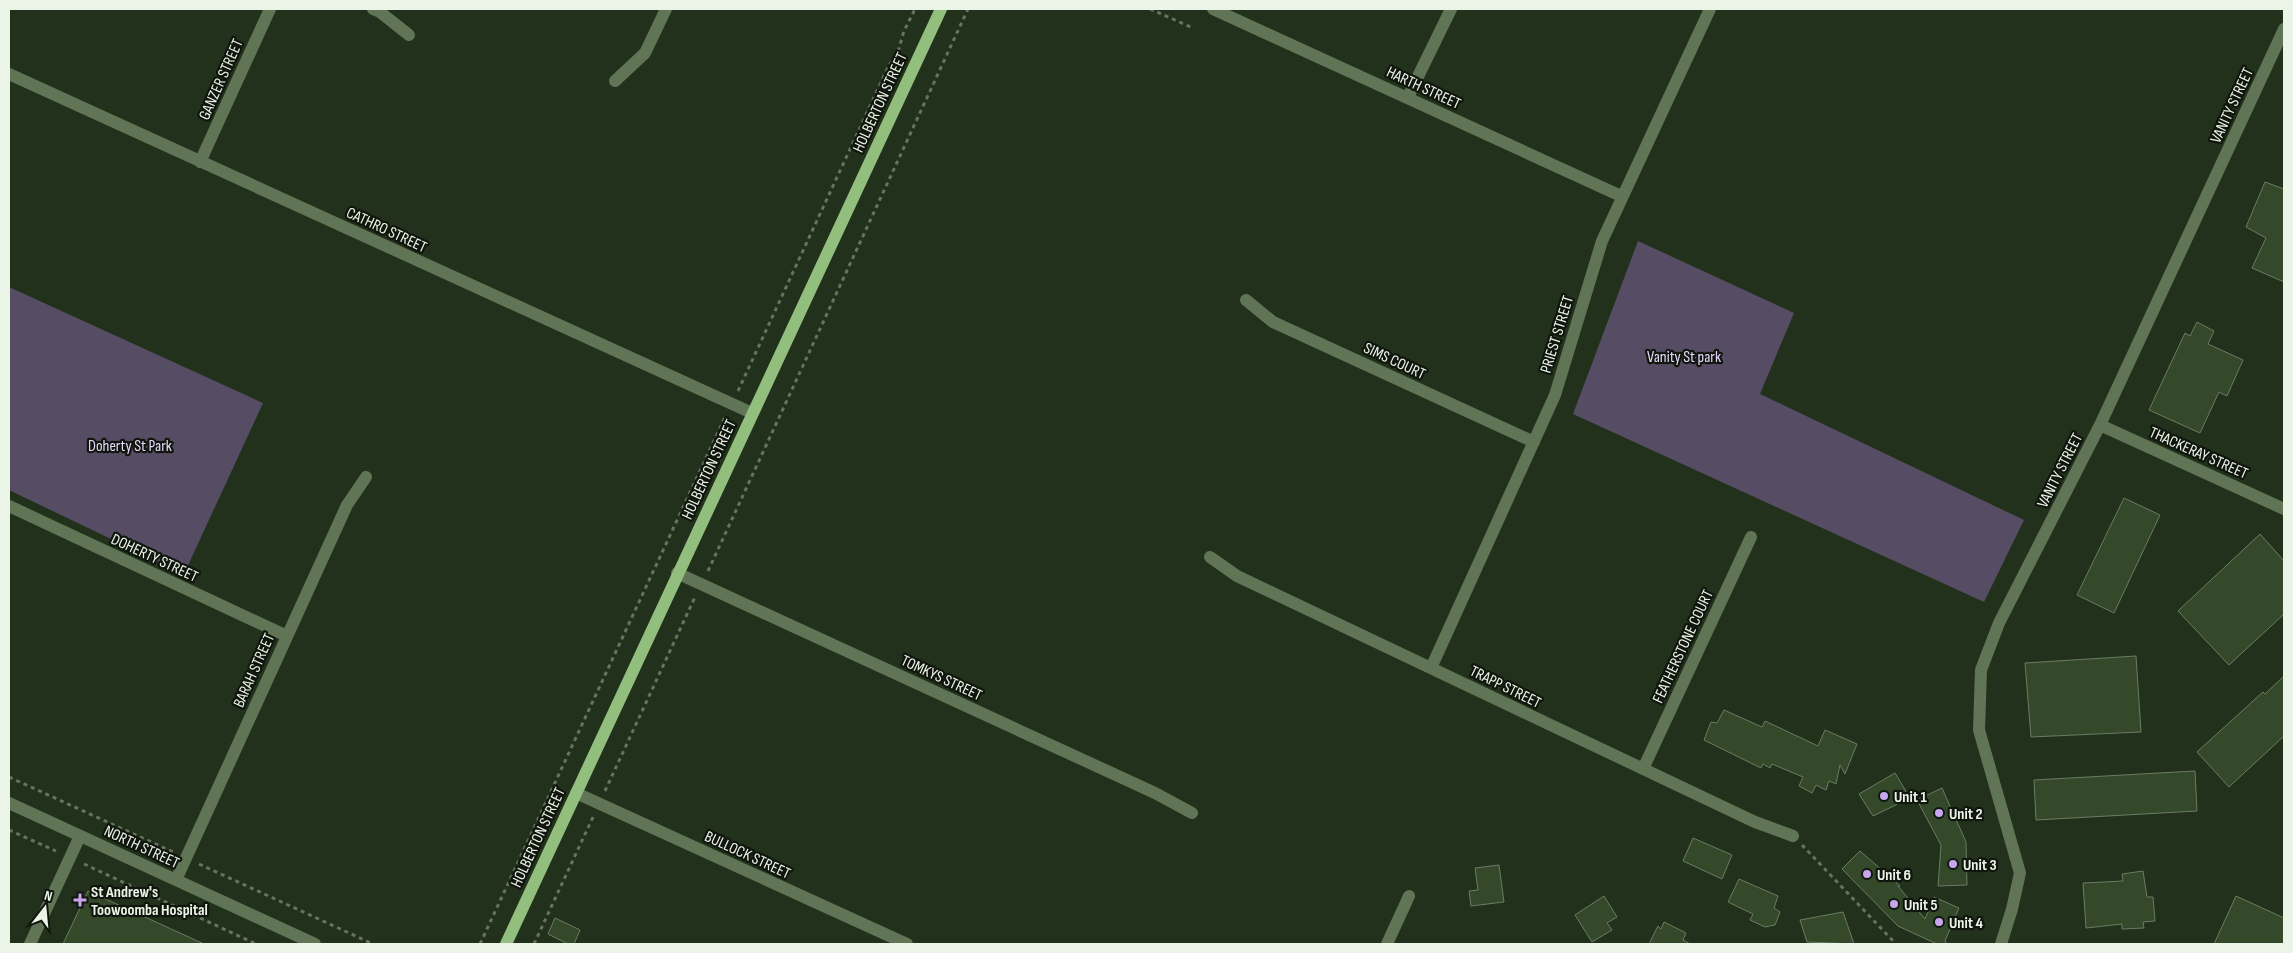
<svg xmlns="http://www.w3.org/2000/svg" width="2293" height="953" font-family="'Sofia Sans Condensed',sans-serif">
<rect width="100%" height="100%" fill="#22311b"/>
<path fill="#564c64" d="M1638,241L1794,313L1760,394L2024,520L1984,602L1573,414Z
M9,287L263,403L184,574L9,490Z"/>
<path fill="#34492a" stroke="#6a7c63" d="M2265,182L2284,189V282L2252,268L2266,238L2246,227Z
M2197,322L2214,331L2208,344L2243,360L2227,396L2219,392L2200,433L2149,410L2185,333L2190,336Z
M2124,498L2160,515L2114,613L2077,595Z
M2260,534L2284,561V614L2229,665L2178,611Z
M2136,656L2141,732L2031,737L2025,663Z
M2284,676V736L2229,787L2197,752L2263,692L2265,694Z
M1724,710L1762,727L1765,721L1818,746L1825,730L1857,744L1845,774L1840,765L1836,784L1829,781L1826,790L1816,785L1812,793L1799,786L1803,777L1772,764L1770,768L1763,764L1761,768L1704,740L1711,722L1717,723Z
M2195,771L2197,811L2036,820L2034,780Z
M1895,773L1910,798L1873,816L1859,794Z
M1942,788L1966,842L1967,885L1938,886L1941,845L1917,800Z
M1693,838L1732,855L1722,879L1683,861Z
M1860,851L1900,886H1898L1925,919L1934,897L1959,908L1945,941L1947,944H1937L1898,926L1842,869Z
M1499,865L1504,902L1471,906L1469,891L1478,890L1475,868Z
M2143,871L2147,897H2153L2155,921L2143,922L2144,928L2122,929V924L2086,928L2083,883L2123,881L2122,874Z
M1739,879L1778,896L1774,908L1780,912L1775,925L1765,927L1750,920L1753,914L1728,902Z
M88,891L204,944H63Z
M1604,896L1617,917L1607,923L1612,930L1592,942L1575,915Z
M2236,896L2284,918V944H2214Z
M1843,912L1854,944L1807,942L1800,920Z
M555,918L580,930L574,944H568L548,934Z
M1664,922L1686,933L1683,940L1690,944H1649L1658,926L1661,929Z"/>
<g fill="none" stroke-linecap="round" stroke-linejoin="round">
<path stroke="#65735f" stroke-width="3" stroke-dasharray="4 4" stroke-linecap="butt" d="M1150,9L1193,28
M738,391L889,65L897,55L904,31L915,9
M708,571L968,9
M9,777L173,852
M605,791L695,597
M9,830L56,851
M1802,845L1896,944
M84,864L256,944
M199,864L373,944
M480,944L725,417
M534,944L593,817"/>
<path stroke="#607556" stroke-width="12" d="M373,9L380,12L409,35
M1213,9L1621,196
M9,74L752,413
M615,81L645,53L666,9
M1408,97L1451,9
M200,162L270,9
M1246,300L1273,322L1534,442
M2100,425L2284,509
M9,506L287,636
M1210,557L1237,576L1755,822L1793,836
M677,573L1155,793L1192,813
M1431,668L1555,395L1602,241L1710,9
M1643,769L1751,537
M576,793L907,944
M9,803L315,944
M176,880L347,505L366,477
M30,944L80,836
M1387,944L1409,896
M2001,944L2012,909L2020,873L1979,730L1981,670L1999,623L2100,425L2284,29"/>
<path stroke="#92be7e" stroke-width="12" d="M506,944L941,9"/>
</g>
<g fill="#c7a6ef" stroke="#10160d" stroke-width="2">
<circle cx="1884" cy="796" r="5"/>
<circle cx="1939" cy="813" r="5"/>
<circle cx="1953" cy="864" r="5"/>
<circle cx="1867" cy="874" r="5"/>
<path d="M77.5 892.5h5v5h5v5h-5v5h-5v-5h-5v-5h5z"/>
<circle cx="1894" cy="904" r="5"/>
<circle cx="1939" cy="922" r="5"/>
</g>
<g text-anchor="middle" stroke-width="4.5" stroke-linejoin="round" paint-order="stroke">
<g font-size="16" fill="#ebf5e7" stroke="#10160d">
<text transform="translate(220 79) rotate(-66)" y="6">GANZER STREET</text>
<text transform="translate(1424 87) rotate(25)" y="6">HARTH STREET</text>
<text transform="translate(879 102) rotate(-65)" y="6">HOLBERTON STREET</text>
<text transform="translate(2231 105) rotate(-65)" y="6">VANITY STREET</text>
<text transform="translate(387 229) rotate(25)" y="6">CATHRO STREET</text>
<text transform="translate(1556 334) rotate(-73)" y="6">PRIEST STREET</text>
<text transform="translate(1395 360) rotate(25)" y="6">SIMS COURT</text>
<text transform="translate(2199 452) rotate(24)" y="6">THACKERAY STREET</text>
<text transform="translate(708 469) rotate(-65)" y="6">HOLBERTON STREET</text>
<text transform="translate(2059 470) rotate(-63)" y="6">VANITY STREET</text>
<text transform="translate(155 557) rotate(25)" y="6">DOHERTY STREET</text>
<text transform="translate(1682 646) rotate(-65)" y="6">FEATHERSTONE COURT</text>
<text transform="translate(253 670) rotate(-66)" y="6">BARAH STREET</text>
<text transform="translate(942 677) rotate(25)" y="6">TOMKYS STREET</text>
<text transform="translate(1506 686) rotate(26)" y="6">TRAPP STREET</text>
<text transform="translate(537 837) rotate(-65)" y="6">HOLBERTON STREET</text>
<text transform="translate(142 846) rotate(25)" y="6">NORTH STREET</text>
<text transform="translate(748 854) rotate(25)" y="6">BULLOCK STREET</text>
</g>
<g font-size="16" fill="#e7d7fc" stroke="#10160d">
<text x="1684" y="362">Vanity St park</text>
<text x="130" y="451">Doherty St Park</text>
</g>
<g font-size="16" font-weight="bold" fill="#ebf5e7" stroke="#10160d" text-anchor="start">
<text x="1894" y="802">Unit 1</text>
<text x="1949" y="819">Unit 2</text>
<text x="1963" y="870">Unit 3</text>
<text x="1877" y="880">Unit 6</text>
<text x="91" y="897">St Andrew's<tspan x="91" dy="18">Toowoomba Hospital</tspan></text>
<text x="1904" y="910">Unit 5</text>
<text x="1949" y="928">Unit 4</text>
</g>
</g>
<rect width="2293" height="953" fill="none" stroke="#ebf5e7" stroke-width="20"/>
<g transform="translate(45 908) rotate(16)" stroke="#10160d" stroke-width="4" paint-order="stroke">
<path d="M0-4L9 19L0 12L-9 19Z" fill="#ebf5e7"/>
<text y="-8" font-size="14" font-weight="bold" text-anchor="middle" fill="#ebf5e7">N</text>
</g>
</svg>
